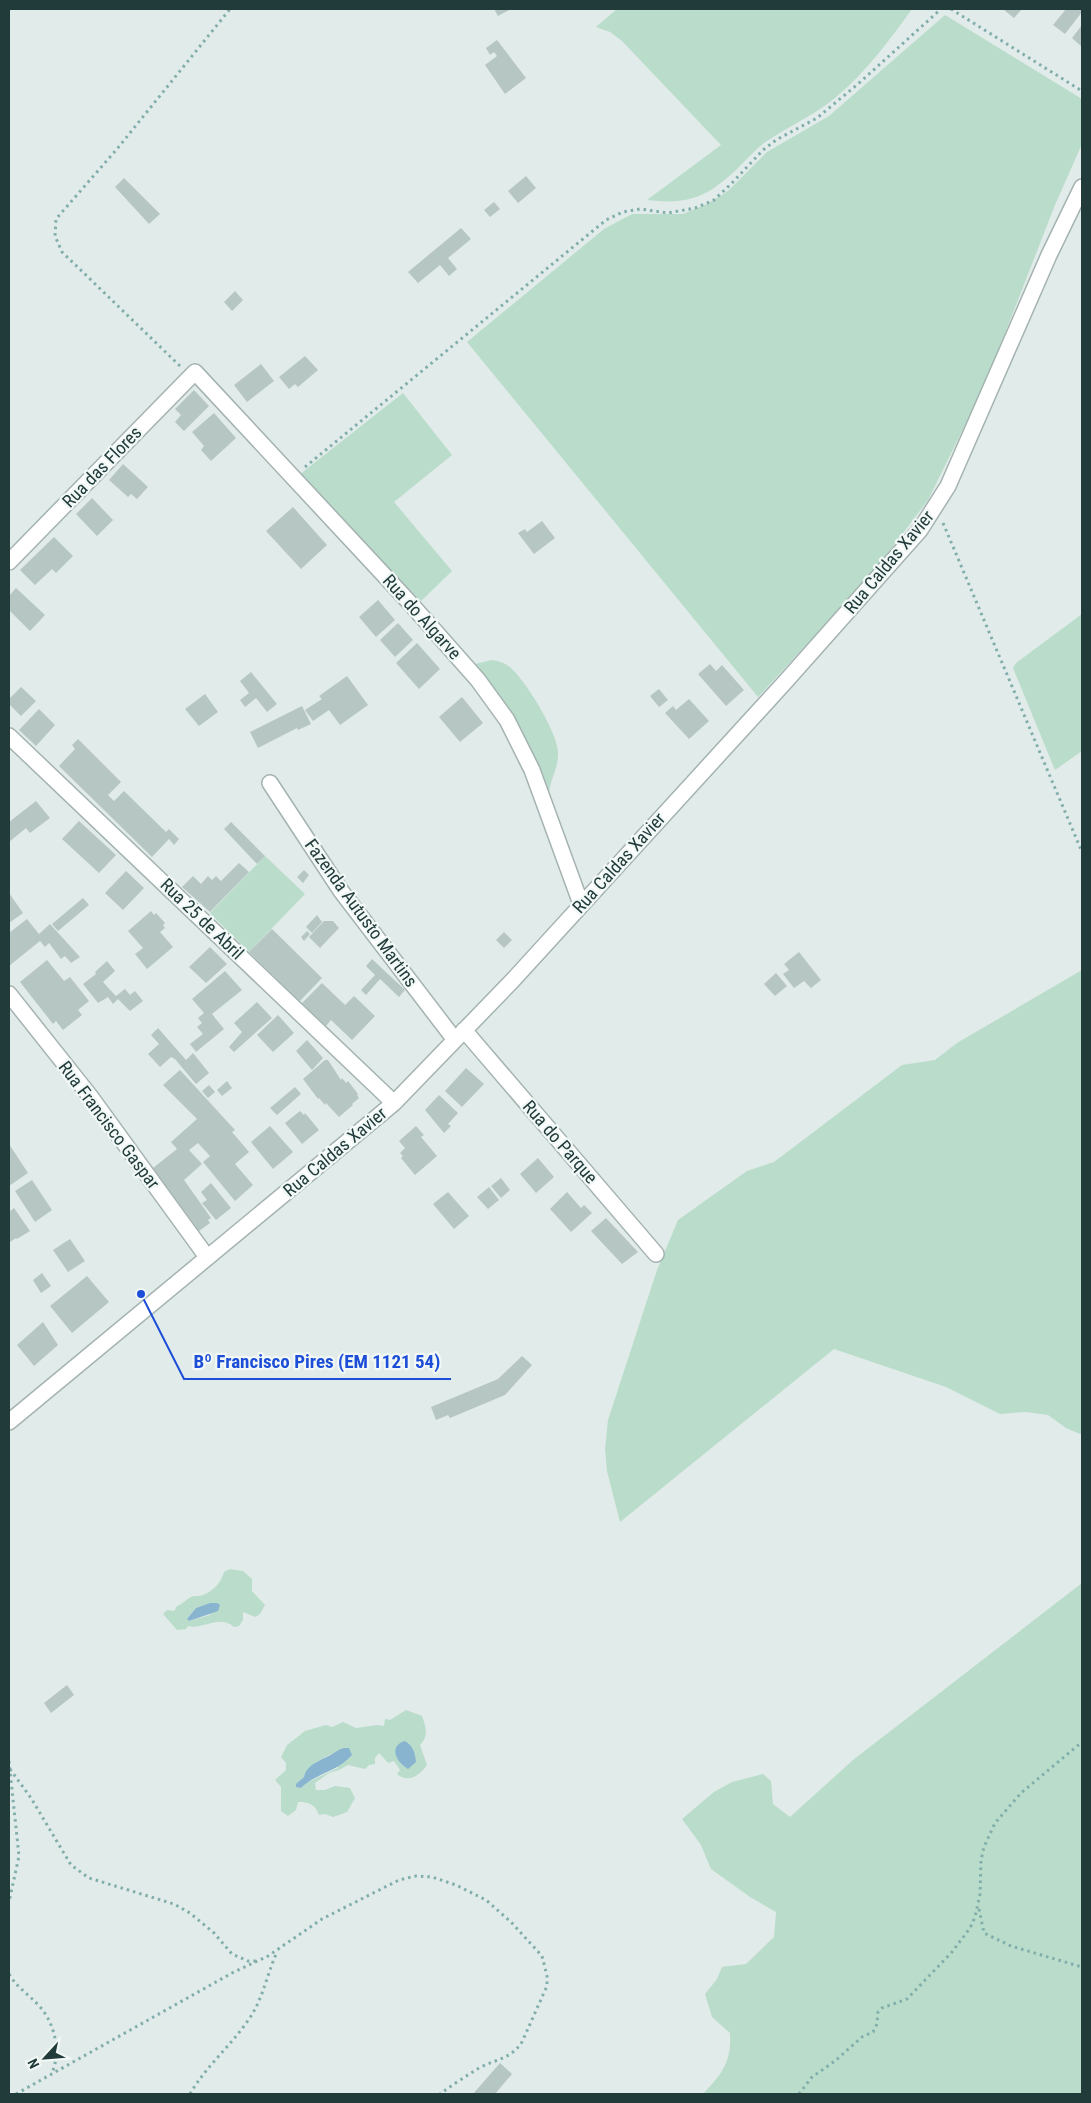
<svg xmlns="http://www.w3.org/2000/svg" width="1091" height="2103" font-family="'Roboto Condensed',sans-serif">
<rect width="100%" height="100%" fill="#e1ebe9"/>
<path fill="#badccb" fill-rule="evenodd" d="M617,9H912C889,41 866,72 835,98C813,116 787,127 764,143C755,150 747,159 739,167C708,197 689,205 647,200L721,145L622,41L610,32L596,27Z
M945,15L1082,99V144L1055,205L984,387L928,500L876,569L758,697L467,342L604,229L632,214H683L707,204L728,191L767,152L829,116Z
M403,393L452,455L394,502L452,571L421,601L299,475Z
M1082,614V751L1055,770L1013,668L1016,663Z
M492,660C499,661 506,663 512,669C527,683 557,732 558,752C559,768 549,780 549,796L512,714L475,664Z
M265,856L305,894L249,952L210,913Z
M1082,970V1433L1080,1434L1066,1428L1048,1415L1026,1412L1000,1414L946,1387L834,1349L620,1522L607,1471L605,1449L608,1420L657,1270L678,1220L747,1171L774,1162L902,1065L935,1060L957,1043Z
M230,1569L243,1571L252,1579V1591L265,1605L260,1614L255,1617L243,1612V1620L239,1626L234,1627C220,1614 203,1630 188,1626L186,1629L177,1630L163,1614L167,1610L174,1611L177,1606C183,1604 185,1600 191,1597C194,1595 199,1597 203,1595C213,1591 221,1583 224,1572ZM210,1603H217L210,1615L189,1621L187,1619L196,1608Z
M1082,1583V2094H703C722,2074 732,2061 730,2033L712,2017L705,1994L717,1979L722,1967L746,1964L774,1937L776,1912L750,1897L711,1869L701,1845L682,1819L714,1792L732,1782L763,1774L771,1781L773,1804L790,1817L853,1760Z
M406,1710L422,1716C426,1727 429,1736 420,1745L427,1765C420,1775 408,1784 397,1774L400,1770L394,1761L388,1763L379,1753L375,1758V1764L369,1765L365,1769L348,1765L339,1770L329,1773L315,1783L316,1790H325L335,1786L350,1788L355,1798L347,1812L333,1817L325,1814L319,1815C315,1804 309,1802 298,1802L296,1810L288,1816L281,1811V1787L275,1780L286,1770V1763L281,1757L287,1745L305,1731L326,1725L332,1727L343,1722L356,1728L377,1725L384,1726L385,1719L390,1720ZM335,1753L338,1768L308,1782L301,1788C301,1771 319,1758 335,1753Z"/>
<path fill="#89b4d0" d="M210,1603H217L220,1605L218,1611L189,1621L187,1619L196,1608Z
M405,1741C413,1746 415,1752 416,1762L408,1769C396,1762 388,1746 405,1741Z
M344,1748H349L352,1755C337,1772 316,1773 301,1788L296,1787V1784L304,1777C307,1763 323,1760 334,1753C338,1751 339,1749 344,1748Z"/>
<path fill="#b6c6c3" d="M494,9H511L498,16Z
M1006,9H1022L1014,18L1004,10Z
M1066,9H1082V12L1065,34L1053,25Z
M1082,25V47L1072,38Z
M497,40L526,78L505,94L485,65L497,56L494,52L490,55L486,48Z
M526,176L536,188L518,203L508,191Z
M124,178L160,214L149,224L115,187Z
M494,202L500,209L490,217L484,210Z
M461,228L471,239L448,258L457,269L449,276L440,265L418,283L408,272Z
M235,291L243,300L232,311L224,302Z
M305,356L318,370L298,387L295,384L289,389L279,377Z
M261,364L274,381L247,402L234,385Z
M194,390L209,406L184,431L175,422L181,415L175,409Z
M214,413L236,438L211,461L201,450L204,446L192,432Z
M123,464L148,487L137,499L131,494L128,497L109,480Z
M92,498L113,520L97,536L76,514Z
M293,507L327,545L301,569L266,531Z
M542,521L555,538L534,554L518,533L525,529L527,532Z
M54,537L73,556L56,573L52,569L35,585L20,570Z
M16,588L45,615L30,631L9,610V596Z
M378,600L395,620L376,637L359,617Z
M398,623L413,640L395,657L380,640Z
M417,643L440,669L419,689L396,663Z
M710,664L716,671L722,665L744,690L726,706L698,674Z
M251,672L277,704L267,712L256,698L245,707L240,700L249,693L240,681Z
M347,676L368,705L340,725L329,710L313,721L305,710L322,699L319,696Z
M21,687L36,701L21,716L9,704V699Z
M659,689L668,700L659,707L650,696Z
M205,694L218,712L199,726L185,709Z
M462,697L483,723L460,742L439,717Z
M689,699L709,721L689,739L665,713L673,706L676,710Z
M302,706L311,724L298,730L297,728L258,748L250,732Z
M39,709L55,725L36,746L19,730Z
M78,739L121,782L108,795L114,801L124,791L166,832L169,829L179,839L174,845L169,839L152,857L59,766L75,749L72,745Z
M36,801L50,818L30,833L26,828L9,842V822Z
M79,821L116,855L99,873L62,839Z
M231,822L265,856L257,864L224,829Z
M239,863L249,872L210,912L182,887L193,876L201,884L208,876L212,880L216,876L221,881Z
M304,870L309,875L303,883L297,877Z
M126,871L144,888L123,910L105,893Z
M9,893L23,913L9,923Z
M83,898L89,905L58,931L52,924Z
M151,911L154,915L156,913L165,923L163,925L165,928L160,932L173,947L147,969L135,954L143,948L128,931Z
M317,915L322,922L312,933L306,927Z
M27,919L39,934L50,924L80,957L71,963L65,956L61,959L49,943L45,947L40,941L9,966V933Z
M324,921H333L339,928L320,948L309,937Z
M272,929L322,978L300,1001L249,952Z
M307,931L310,934L304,941L301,937Z
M504,932L512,940L504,948L496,940Z
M210,947L227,964L206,983L189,967Z
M799,952L821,980L811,988L804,981L794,988L783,974L789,970L784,964Z
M372,959L405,990L399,997L380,979L366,995L361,990L375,975L366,966Z
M47,960L64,981L70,977L89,1001L78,1010L82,1015L63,1030L56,1021L53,1024L20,982Z
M107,961L115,971L103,982L112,992L116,996L125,989L130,995L135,991L143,1001L130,1011L118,999L113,1004L108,997L98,1003L83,984L96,974L95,972Z
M225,971L242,990L212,1014L224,1029L196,1052L190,1044L203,1034L197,1027L202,1023L198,1018L204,1013L192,999Z
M776,973L787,986L775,996L764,984Z
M322,983L345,1005L354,996L375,1016L352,1040L331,1020L326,1026L302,1003Z
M257,1002L272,1018L234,1052L229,1047L242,1032L234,1023Z
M278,1015L294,1033L273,1052L257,1035Z
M158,1028L186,1060L193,1053L209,1073L196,1084L175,1059L171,1057L160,1067L148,1054L159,1044L151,1035Z
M307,1040L323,1058L312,1070L296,1051Z
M325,1060H328L341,1080L342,1078L346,1083L348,1081L358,1094L357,1095L359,1098L352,1104L353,1105L339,1117L326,1103L325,1105L319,1098L318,1099L303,1079Z
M466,1068L484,1084L462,1107L445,1091Z
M180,1070L235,1130L232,1132L249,1152L235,1164L253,1185L235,1201L203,1162L210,1156L198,1143L189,1150L202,1164L184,1180L211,1218L208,1220L210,1223L199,1231L153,1168L177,1149L171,1142L197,1119L163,1085Z
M227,1081L232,1088L222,1096L217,1090Z
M209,1085L215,1092L208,1098L202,1091Z
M295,1087L301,1094L277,1115L270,1108Z
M439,1095L458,1113L448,1124L451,1126L444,1133L425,1110Z
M300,1111L304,1115L305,1113L319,1130L302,1144L285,1123Z
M270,1126L293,1152L273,1169L251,1142Z
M416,1126L424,1135L421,1137L437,1156L415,1175L401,1158L403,1156L400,1153L405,1148L399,1141Z
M9,1144L28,1173L9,1186Z
M538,1158L554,1177L536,1193L520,1174Z
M501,1178L510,1190L501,1198L491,1186Z
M32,1180L52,1210L35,1222L15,1191Z
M211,1183L231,1208L216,1220L202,1203L207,1200L201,1192Z
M489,1187L499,1200L488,1209L477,1197Z
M448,1192L469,1216L454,1229L433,1204Z
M567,1192L581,1208L584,1205L592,1213L571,1232L550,1209Z
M14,1208L30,1231L17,1239L16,1238L10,1242L9,1212Z
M606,1218L638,1252L622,1264L591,1231Z
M70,1239L85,1261L68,1272L53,1250Z
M42,1273L51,1286L41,1293L33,1280Z
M87,1276L109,1302L72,1333L50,1306Z
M43,1322L58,1345L34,1366L17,1345Z
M522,1356L532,1365L505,1395L450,1418L448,1415L436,1420L431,1407L498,1379Z
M67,1685L74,1695L51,1713L44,1703Z
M500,2063L512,2074L495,2094H473Z"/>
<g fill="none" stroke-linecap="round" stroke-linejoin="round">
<g stroke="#a4b3b1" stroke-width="18">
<path id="street" d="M9,562L195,372L410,603L478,680L507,720L532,770L581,904
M9,736L394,1103
M270,783L341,891L455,1040
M9,994L90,1096L207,1257
M464,1030L656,1254
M9,1422L394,1103L513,980L786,681L920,530L948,486L1049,255L1082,187"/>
</g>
<path stroke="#81aeab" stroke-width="3" stroke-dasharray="2.5 4" stroke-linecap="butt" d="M951,9L1082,91
M180,366L62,252L55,236L56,219L117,149L230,9
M305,467L606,220L623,212L640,209L668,213L695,208L714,200L732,183L763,150L776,140L817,118L858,84L941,9
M943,523L1082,852
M9,1761L19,1856L9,1902
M10,1769L31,1798L71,1865L89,1878L174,1904L190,1913L214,1933L232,1954L248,1961H257
M979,1909L984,1933L1011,1946L1082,1967
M9,1974C18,1989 30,1995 41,2008C55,2025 61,2052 52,2073
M16,2094L232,1973L268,1956L322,1919L399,1880L416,1876L432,1877L456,1885L486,1900L511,1922L542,1956L547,1976V1986L522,2042C511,2059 496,2059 479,2068C466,2076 452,2085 440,2094
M190,2094C206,2066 231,2046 249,2019C263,1999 267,1974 277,1952
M799,2094L812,2077L835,2061L862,2037L873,2032L877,2024L878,2012L882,2008L907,1999L952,1952L970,1928L975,1917L980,1894L981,1860L984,1847L995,1823L1021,1793L1082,1742"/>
<use href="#street" stroke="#fff" stroke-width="15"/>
</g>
<g text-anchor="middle" stroke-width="4.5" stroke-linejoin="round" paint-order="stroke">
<g font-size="18" fill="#213b3b" stroke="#f1f8f6">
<text transform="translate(102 467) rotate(-46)" y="6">Rua das Flores</text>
<text transform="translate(889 562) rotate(-50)" y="6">Rua Caldas Xavier</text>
<text transform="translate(422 617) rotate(48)" y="6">Rua do Algarve</text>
<text transform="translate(619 863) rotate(-48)" y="6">Rua Caldas Xavier</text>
<text transform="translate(361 913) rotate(54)" y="6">Fazenda Autusto Martins</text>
<text transform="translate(202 919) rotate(44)" y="6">Rua 25 de Abril</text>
<text transform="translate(109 1125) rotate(53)" y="6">Rua Francisco Gaspar</text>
<text transform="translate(560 1142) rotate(49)" y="6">Rua do Parque</text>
<text transform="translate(335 1152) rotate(-40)" y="6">Rua Caldas Xavier</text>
</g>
</g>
<path fill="none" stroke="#1d4ed8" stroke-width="2" d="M141 1294L184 1379H451"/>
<circle fill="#1d4ed8" stroke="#f1f8f6" stroke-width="2" cx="141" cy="1294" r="5"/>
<g font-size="19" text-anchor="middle" font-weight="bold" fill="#1d4ed8" stroke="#f1f8f6" stroke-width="4.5" stroke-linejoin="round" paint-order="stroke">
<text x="317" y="1368">Bº Francisco Pires (EM 1121 54)</text>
</g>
<rect width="1091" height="2103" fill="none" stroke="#213b3b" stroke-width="20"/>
<g transform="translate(45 2058) rotate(244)" stroke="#f1f8f6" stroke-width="4" paint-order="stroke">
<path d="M0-4L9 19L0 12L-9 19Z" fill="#213b3b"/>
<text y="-8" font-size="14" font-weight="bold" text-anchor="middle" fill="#213b3b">N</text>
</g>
</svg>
